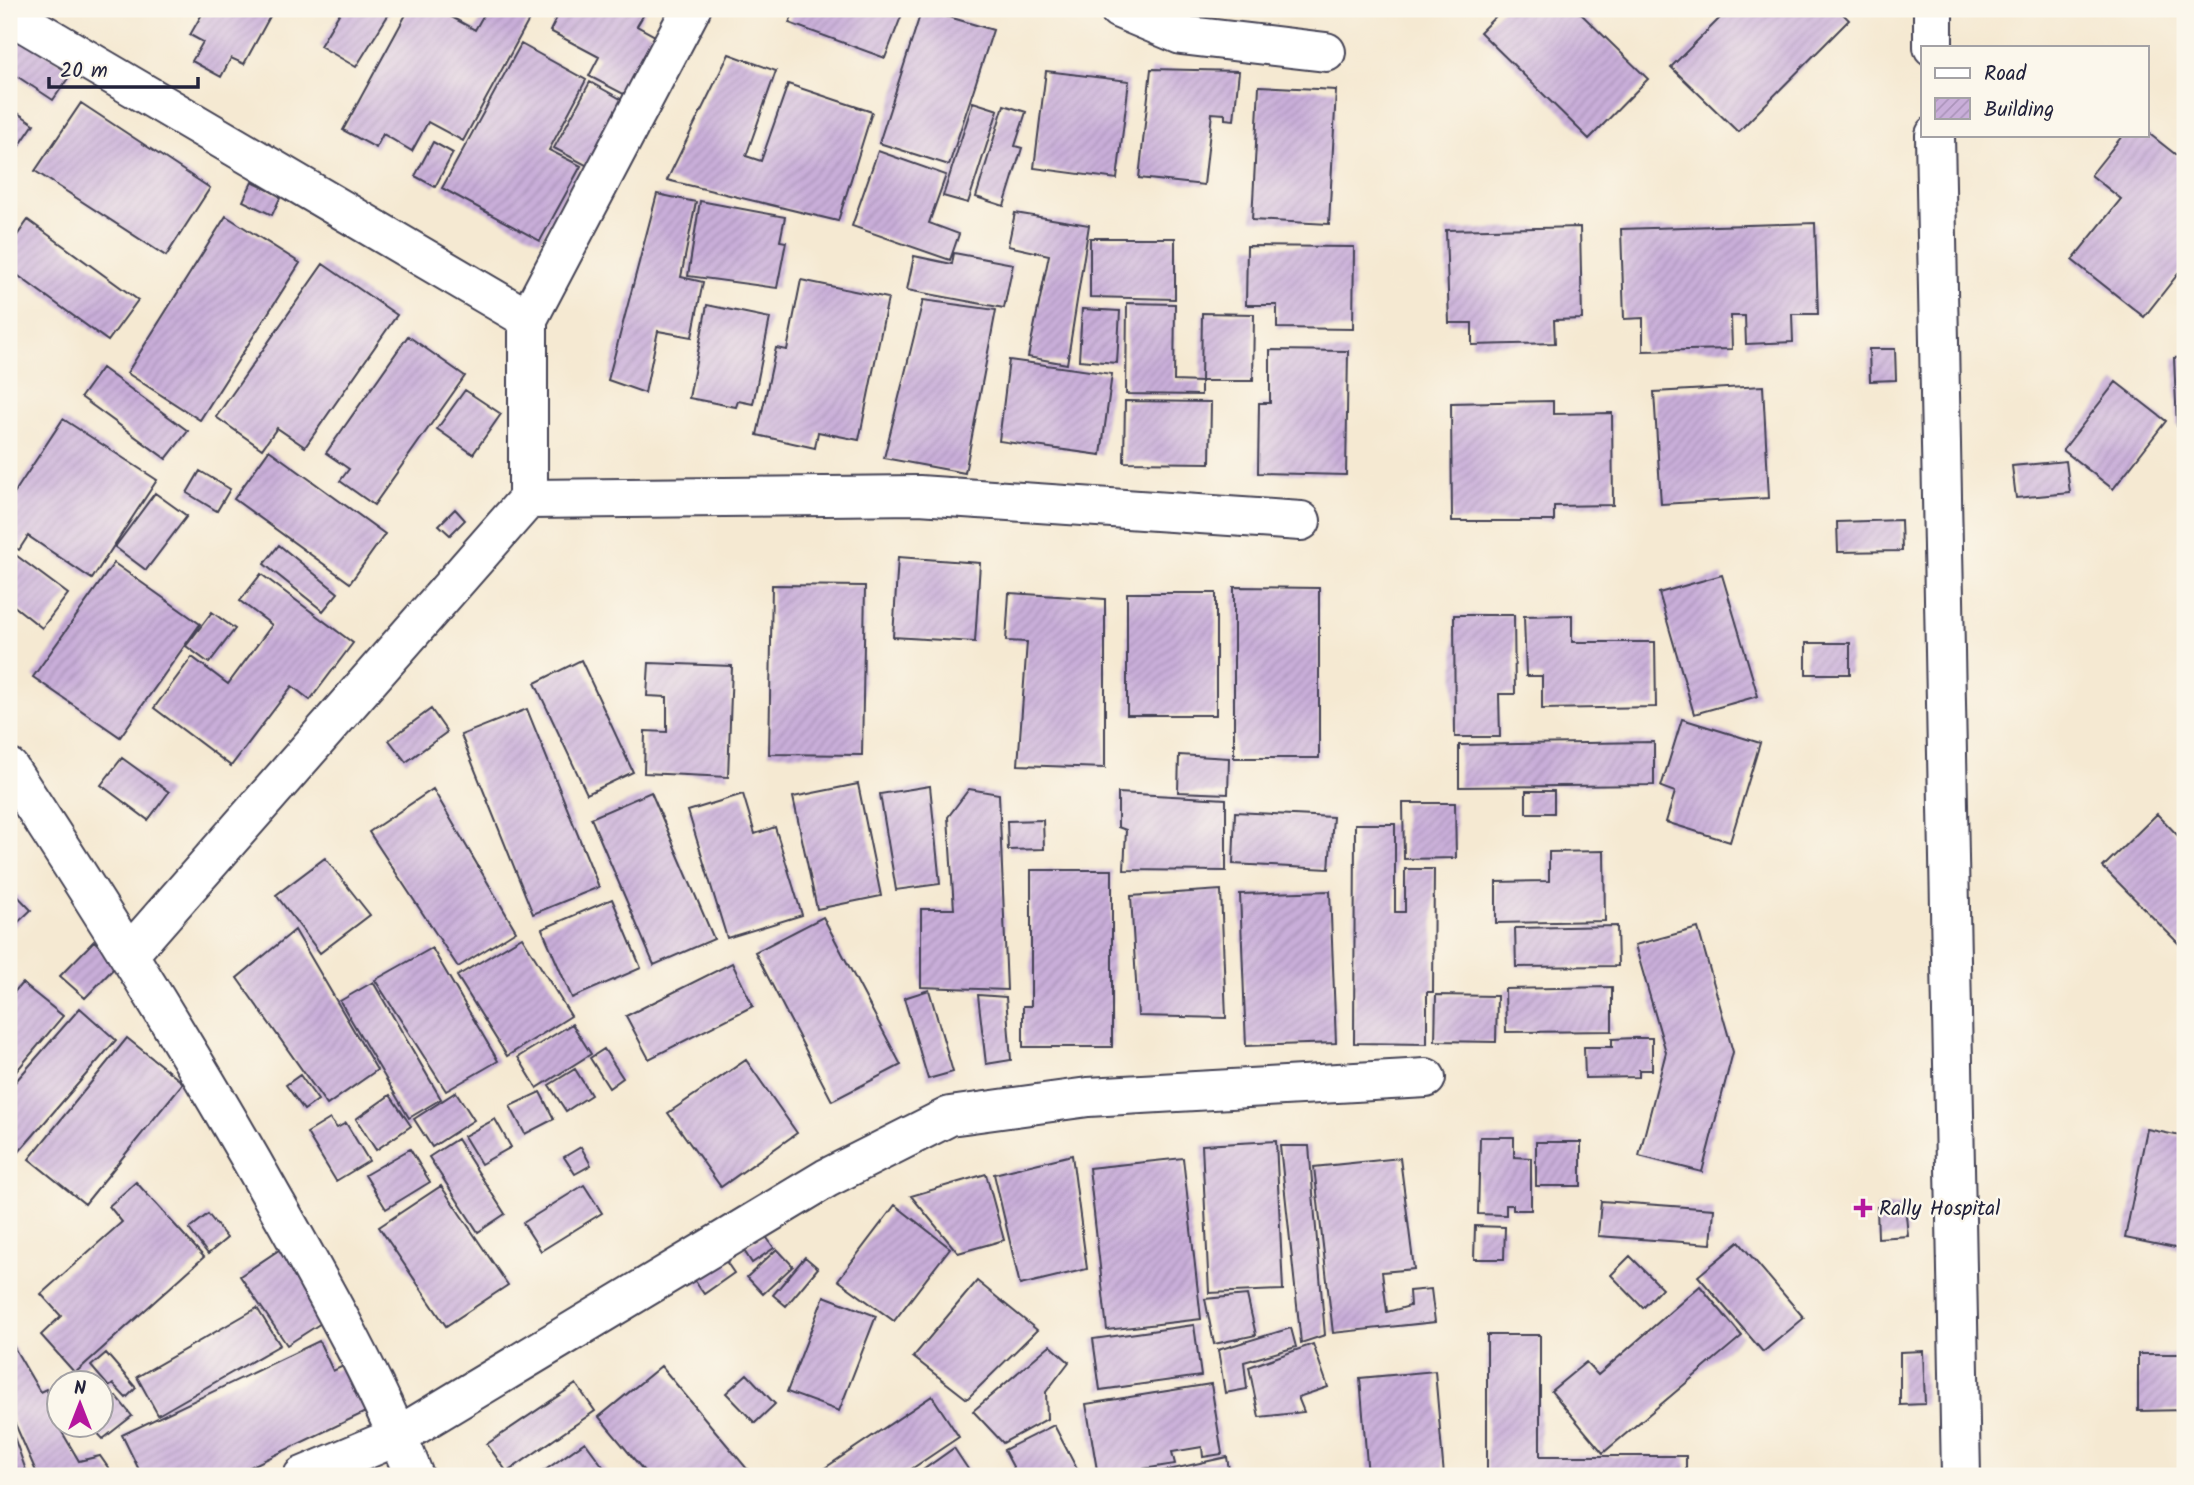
<svg xmlns="http://www.w3.org/2000/svg" width="2194" height="1485" font-family="Kalam,sans-serif">
<defs>
<pattern id="building-hatch" width="6" height="6" patternUnits="userSpaceOnUse" patternTransform="scale(1.75)"><rect width="6" height="6" fill="#c9aed9"/><path d="M-1 1l2-2M0 6l6-6M5 7l2-2" fill="none" stroke="#ac95bb"/></pattern>
</defs>
<rect width="100%" height="100%" fill="#fbf7ec"/>
<filter id="ink" filterUnits="userSpaceOnUse"><feTurbulence type="fractalNoise" baseFrequency=".0143" numOctaves="2"/><feDisplacementMap in="SourceGraphic" scale="14" xChannelSelector="R" yChannelSelector="G"/><feConvolveMatrix kernelMatrix="1 2 1 2 8 2 1 2 1" color-interpolation-filters="sRGB"/></filter>
<filter id="wash" filterUnits="userSpaceOnUse"><feTurbulence type="fractalNoise" baseFrequency=".00686" numOctaves="4" result="noise"/><feDisplacementMap in="SourceGraphic" scale="28" xChannelSelector="R" yChannelSelector="G"/><feGaussianBlur stdDeviation="1.57" result="paint"/><feColorMatrix in="noise" values="0 0 0 0 0 0 0 0 0 0 0 0 0 0 0 0 0 1.4 0 .05"/><feComposite in="paint" operator="in"/></filter>
<g filter="url(#wash)">
<rect width="100%" height="100%" fill="#f5e9d2"/>
<g id="blocks">
<path fill="url(#building-hatch)" d="M205,9H274L244,64L231,58L221,77L192,61L203,42L190,35Z
M342,9H392L356,67L320,46Z
M409,9H437L475,30L487,9H535L463,141L428,122L412,151L383,134L376,148L343,130Z
M561,9H647L637,26L664,41L633,99L589,76L599,57L550,31Z
M795,9H904L885,58L789,23Z
M922,9L993,30L949,165L879,143Z
M1503,9H1576L1648,79L1589,139L1480,32Z
M1729,9H1838L1849,20L1738,132L1671,67Z
M9,29L73,71L53,100L9,71Z
M521,44L586,80L549,150L581,166L540,241L442,188Z
M729,54L776,71L746,156L761,161L788,84L872,112L838,221L667,180Z
M1151,69L1239,71L1234,120L1225,119V114L1212,113L1204,185L1139,178Z
M1046,71L1129,81L1117,179L1034,168Z
M590,82L635,107L599,172L554,148Z
M1259,86L1336,90L1329,224L1252,220Z
M973,102L998,110L968,203L943,196Z
M81,103L210,188L166,256L35,171Z
M1004,105L1026,112L1015,146L1022,148L1004,206L976,197Z
M9,107L34,124L9,161Z
M2147,132L2185,162V265L2144,317L2072,260L2121,199L2091,175L2123,135H2147Z
M433,142L453,153L435,187L415,176Z
M878,151L946,175L929,223L959,234L950,260L852,226Z
M252,182L281,196L272,215L243,201Z
M657,194L696,202L681,277L703,282L692,337L658,331L645,393L608,380Z
M700,201L785,217L780,241L786,242L777,288L688,276Z
M1015,213L1089,225L1067,364L1028,357L1049,255L1008,246Z
M226,216L300,263L200,420L127,373Z
M28,220L138,300L108,341L9,269V247Z
M1815,223L1818,314H1792L1793,342L1746,344L1745,316H1731L1732,349L1643,351V318L1624,319L1621,229Z
M1580,227L1582,319L1554,320L1555,343L1472,345V323H1449L1446,230Z
M1090,238H1175V299L1090,297Z
M1247,246L1354,247L1353,329L1277,328V305H1246Z
M954,253L1013,264L1004,308L907,290L914,256L952,264Z
M323,264L397,315L305,447L277,428L262,449L216,417Z
M801,280L888,298L859,440L818,432L815,448L757,435L776,348L787,350Z
M923,300L996,310L965,473L884,458Z
M1127,303L1175,304L1174,381L1201,382V395L1126,394Z
M707,305L770,318L753,404L738,401L736,407L689,398Z
M1082,309L1120,311L1117,363L1079,360Z
M1202,313L1254,314L1253,381H1201Z
M408,336L465,376L374,505L340,481L349,469L326,453Z
M1869,349H1895L1896,380L1870,381Z
M1270,350L1348,351L1346,475L1258,473L1259,403H1270Z
M2185,357V425L2177,426L2174,358Z
M1009,360L1112,374L1101,455L999,441Z
M102,368L188,431L166,459L81,397Z
M2116,382L2166,421L2113,489L2063,450Z
M1763,386L1769,498L1661,504L1654,392Z
M465,390L501,414L473,454L437,429Z
M1125,401L1211,402L1210,463L1124,462Z
M1553,401V414L1612,413L1613,505L1554,506V521H1452L1451,403Z
M63,419L157,480L92,579L28,536L19,550L9,544V501Z
M269,450L385,534L350,583L234,499Z
M2066,461L2070,493L2016,498L2012,466Z
M200,471L230,489L217,511L187,493Z
M155,493L187,516L146,570L115,547Z
M455,509L465,520L450,535L439,525Z
M1901,520L1902,551L1838,552L1837,522Z
M279,545L338,593L323,611L264,564Z
M9,550L68,594L42,628L9,602Z
M898,557L980,563L975,642L893,637Z
M114,563L200,624L120,737L33,677Z
M261,574L353,643L310,700L292,686L231,766L154,708L192,657L228,684L272,625L240,601Z
M1722,575L1758,696L1694,714L1659,593Z
M772,585L865,586L862,755L769,754Z
M1234,587L1319,588V758H1234Z
M1009,593L1105,599V768L1018,765L1027,642L1006,641Z
M1127,593H1216V715H1127Z
M212,612L235,629L209,663L186,646Z
M1454,615H1514L1515,694H1499L1500,737H1455Z
M1572,615V642H1655L1656,707L1542,709V676H1526L1524,616Z
M1806,643H1850V674H1806Z
M581,660L633,772L587,794L535,683Z
M649,663L732,666L728,777L644,773L645,731L667,732V697L647,696Z
M431,709L447,732L406,762L389,740Z
M527,709L599,887L533,914L461,735Z
M1682,719L1760,743L1730,842L1666,822L1675,792L1661,787Z
M1654,742V785L1459,787V745Z
M1179,755L1229,758L1228,794L1178,792Z
M122,758L169,792L148,820L101,785Z
M858,784L881,896L817,909L793,797Z
M930,786L940,884L896,890L880,794Z
M433,789L516,931L458,967L369,832Z
M969,789L999,794L1007,990L921,987V909H954L948,817Z
M1526,791H1554V813H1526Z
M651,792L714,939L654,965L591,818Z
M1118,793L1226,799V871L1124,870L1126,830L1118,827Z
M743,794L755,834L775,827L802,915L727,938L688,811Z
M1403,803H1455L1456,858L1404,859Z
M1235,812L1333,817L1329,869L1233,864Z
M2157,814L2185,843V950L2103,867Z
M1043,820L1044,849L1008,850L1007,821Z
M1355,824H1395V912H1405V869H1434L1433,992H1427V1044L1354,1043Z
M1604,851L1605,921L1496,923V882L1549,881V852Z
M325,858L370,915L320,953L276,895Z
M1031,870H1112V1047H1023V1006H1031Z
M9,887L31,910L9,931Z
M1221,890L1226,1018L1138,1016L1131,896Z
M1330,891L1336,1043L1246,1046L1240,894Z
M612,899L641,968L572,998L542,929Z
M823,917L901,1065L832,1101L755,952Z
M1617,926L1618,966L1516,967L1515,928Z
M1698,928L1733,1052L1702,1172L1639,1156L1666,1052L1635,945Z
M295,930L377,1070L327,1105L237,978Z
M522,937L571,1016L507,1056L457,976Z
M94,941L118,964L85,998L60,976Z
M432,948L498,1061L446,1091L375,980Z
M732,963L753,1006L649,1059L626,1016Z
M373,982L441,1099L409,1118L340,1001Z
M22,983L63,1016L9,1080V998Z
M1612,987V1031L1506,1032L1505,989Z
M929,990L953,1072L928,1079L904,998Z
M978,995L1006,997L1011,1060L986,1064Z
M1436,995L1497,996L1496,1042L1435,1041Z
M80,1008L116,1040L18,1153L9,1145V1089Z
M572,1024L591,1054L537,1088L518,1057Z
M127,1038L183,1083L85,1204L29,1159Z
M1635,1038H1652V1070H1639V1077L1585,1078L1584,1047H1612V1039Z
M604,1049L623,1078L609,1088L590,1058Z
M746,1060L797,1133L721,1187L668,1113Z
M575,1069L591,1095L566,1111L549,1085Z
M300,1075L318,1100L304,1110L286,1085Z
M456,1092L474,1120L432,1147L414,1119Z
M540,1092L554,1119L525,1134L510,1106Z
M390,1095L411,1126L376,1150L356,1119Z
M330,1119L337,1128L346,1123L369,1161L336,1181L307,1133Z
M495,1119L511,1147L481,1164L464,1136Z
M2147,1129L2185,1137V1250L2125,1238Z
M1480,1137H1514V1157L1531,1158V1210H1513V1205H1506V1215L1478,1214Z
M457,1139L505,1214L478,1232L429,1157Z
M1276,1141L1283,1290L1209,1293L1202,1145Z
M1536,1142H1581V1186H1536Z
M1280,1146H1309L1325,1335L1301,1343Z
M581,1147L591,1165L575,1174L564,1157Z
M410,1149L430,1182L386,1209L365,1175Z
M1072,1155L1087,1269L1020,1285L994,1174Z
M1183,1158L1201,1319L1107,1330L1089,1168Z
M1400,1158L1414,1269L1382,1272L1387,1312L1410,1306L1409,1291L1431,1289L1435,1322L1333,1333L1314,1167Z
M986,1174L1004,1240L958,1253L911,1196Z
M136,1182L204,1257L75,1373L41,1335L61,1316L41,1294L122,1222L109,1206Z
M584,1185L602,1213L541,1251L523,1223Z
M441,1186L508,1285L446,1326L379,1227Z
M1601,1201L1714,1209L1711,1244L1598,1236Z
M895,1205L950,1248L894,1321L838,1280Z
M1905,1205L1908,1236L1878,1238L1877,1207Z
M208,1214L227,1238L208,1254L189,1229Z
M1475,1226L1505,1227L1504,1259H1474Z
M765,1235L774,1248L752,1263L743,1249Z
M1739,1242L1804,1318L1763,1352L1698,1276Z
M285,1246L332,1316L287,1345L240,1276Z
M777,1249L793,1266L763,1294L747,1277Z
M1630,1256L1662,1288L1643,1308L1611,1275Z
M723,1257L734,1273L704,1294L693,1278Z
M805,1257L818,1268L786,1306L773,1295Z
M977,1281L1037,1330L967,1399L913,1357Z
M1700,1286L1742,1336L1603,1453L1551,1391L1586,1362L1598,1375Z
M1247,1295L1256,1335L1214,1344L1205,1299Z
M824,1296L876,1316L839,1411L787,1392Z
M257,1308L280,1345L158,1415L137,1377Z
M1194,1325L1201,1376L1100,1390L1093,1339Z
M1291,1328L1296,1347L1244,1362L1247,1389L1225,1393L1218,1350Z
M1487,1335H1540V1456H1686V1476H1487Z
M319,1341L333,1371L354,1361L376,1407L231,1476H142L122,1435Z
M12,1344L40,1392L46,1389L60,1412V1418L55,1420L79,1461L100,1456L114,1476H38L9,1410V1346Z
M1313,1344L1328,1387L1298,1397L1304,1412L1259,1417L1249,1367Z
M1050,1345L1069,1362L1046,1392L1047,1419L1003,1443L973,1411Z
M1923,1351L1925,1404L1900,1405V1352Z
M106,1353L136,1388L126,1398L113,1384L109,1387L91,1366Z
M2138,1354H2185V1387H2182L2185,1410L2138,1411Z
M661,1366L753,1476H648L599,1417Z
M1435,1371L1444,1476H1368L1360,1378Z
M747,1374L775,1404L755,1423L726,1393Z
M89,1375L96,1384H78Z
M576,1384L595,1411L507,1472L487,1444Z
M1211,1384L1222,1454L1203,1457L1202,1447L1172,1452L1175,1464L1098,1476L1086,1404Z
M102,1390L110,1400L116,1396L132,1416L103,1439L91,1426H102Z
M932,1396L959,1437L901,1476H813Z
M9,1423L28,1476H9Z
M1054,1425L1078,1471L1068,1476H1018L1004,1450Z
M585,1442L610,1476H537Z
M954,1448L972,1475L928,1476L923,1470Z
M1227,1457L1230,1476H1146V1475Z"/>
</g>
</g>
<g filter="url(#ink)">
<use href="#blocks" fill-opacity="0" stroke="#424052" stroke-width="2"/>
<g fill="none" stroke-linecap="round" stroke-linejoin="round">
<g stroke="#424052" stroke-width="42">
<path id="street" d="M1119,9L1181,35L1326,52
M9,14L528,319
M528,499L919,495L1301,521
M9,768C102,910 192,1054 275,1202C326,1292 376,1380 414,1476
M130,953L528,499V319L691,9
M303,1476L398,1436L827,1178L950,1116L1088,1097L1426,1078"/>
</g>
<g stroke="#424052" stroke-width="42">
<path id="secondary" d="M1933,9V47
M1935,135L1961,1476"/>
</g>
<use href="#street" stroke="#fff" stroke-width="38"/>
<use href="#secondary" stroke="#fff" stroke-width="38"/>
</g>
</g>
<path fill="#b5179e" stroke="#fbf7ec" stroke-width="2.5" d="M1859.5 1197.5h7v7h7v7h-7v7h-7v-7h-7v-7h7z"/>
<g text-anchor="middle" stroke-width="5" stroke-linejoin="round" paint-order="stroke">
<g font-size="21" fill="#22223b" stroke="#fbf7ec" text-anchor="start">
<text x="1879" y="1215">Rally Hospital</text>
</g>
</g>
<rect width="2194" height="1485" fill="none" stroke="#fbf7ec" stroke-width="35"/>
<rect x="1921" y="46" width="228" height="91" fill="#fbf7ec" stroke="#a4a2a5" stroke-width="2"/>
<rect x="1935" y="68" width="35" height="10" fill="#ffffff" stroke="#a4a2a5" stroke-width="2"/>
<text x="1984" y="80" font-size="21" fill="#22223b">Road</text>
<rect x="1935" y="98" width="35" height="21" fill="url(#building-hatch)" stroke="#a4a2a5" stroke-width="2"/>
<text x="1984" y="116" font-size="21" fill="#22223b">Building</text>
<g transform="translate(80 1404)"><circle r="33" fill="#fbf7ec" stroke="#a4a2a5" stroke-width="2"/>
<path d="M0-5L12 26L0 18L-12 26Z" fill="#b5179e"/>
<text y="-10" font-size="19" font-weight="bold" text-anchor="middle" fill="#22223b">N</text>
</g>
<path d="M49 77v10h149v-10" fill="none" stroke="#22223b" stroke-width="3.5"/>
<text x="60" y="77" font-size="21" fill="#22223b" stroke="#fbf7ec" stroke-width="5" paint-order="stroke">20 m</text>
</svg>
